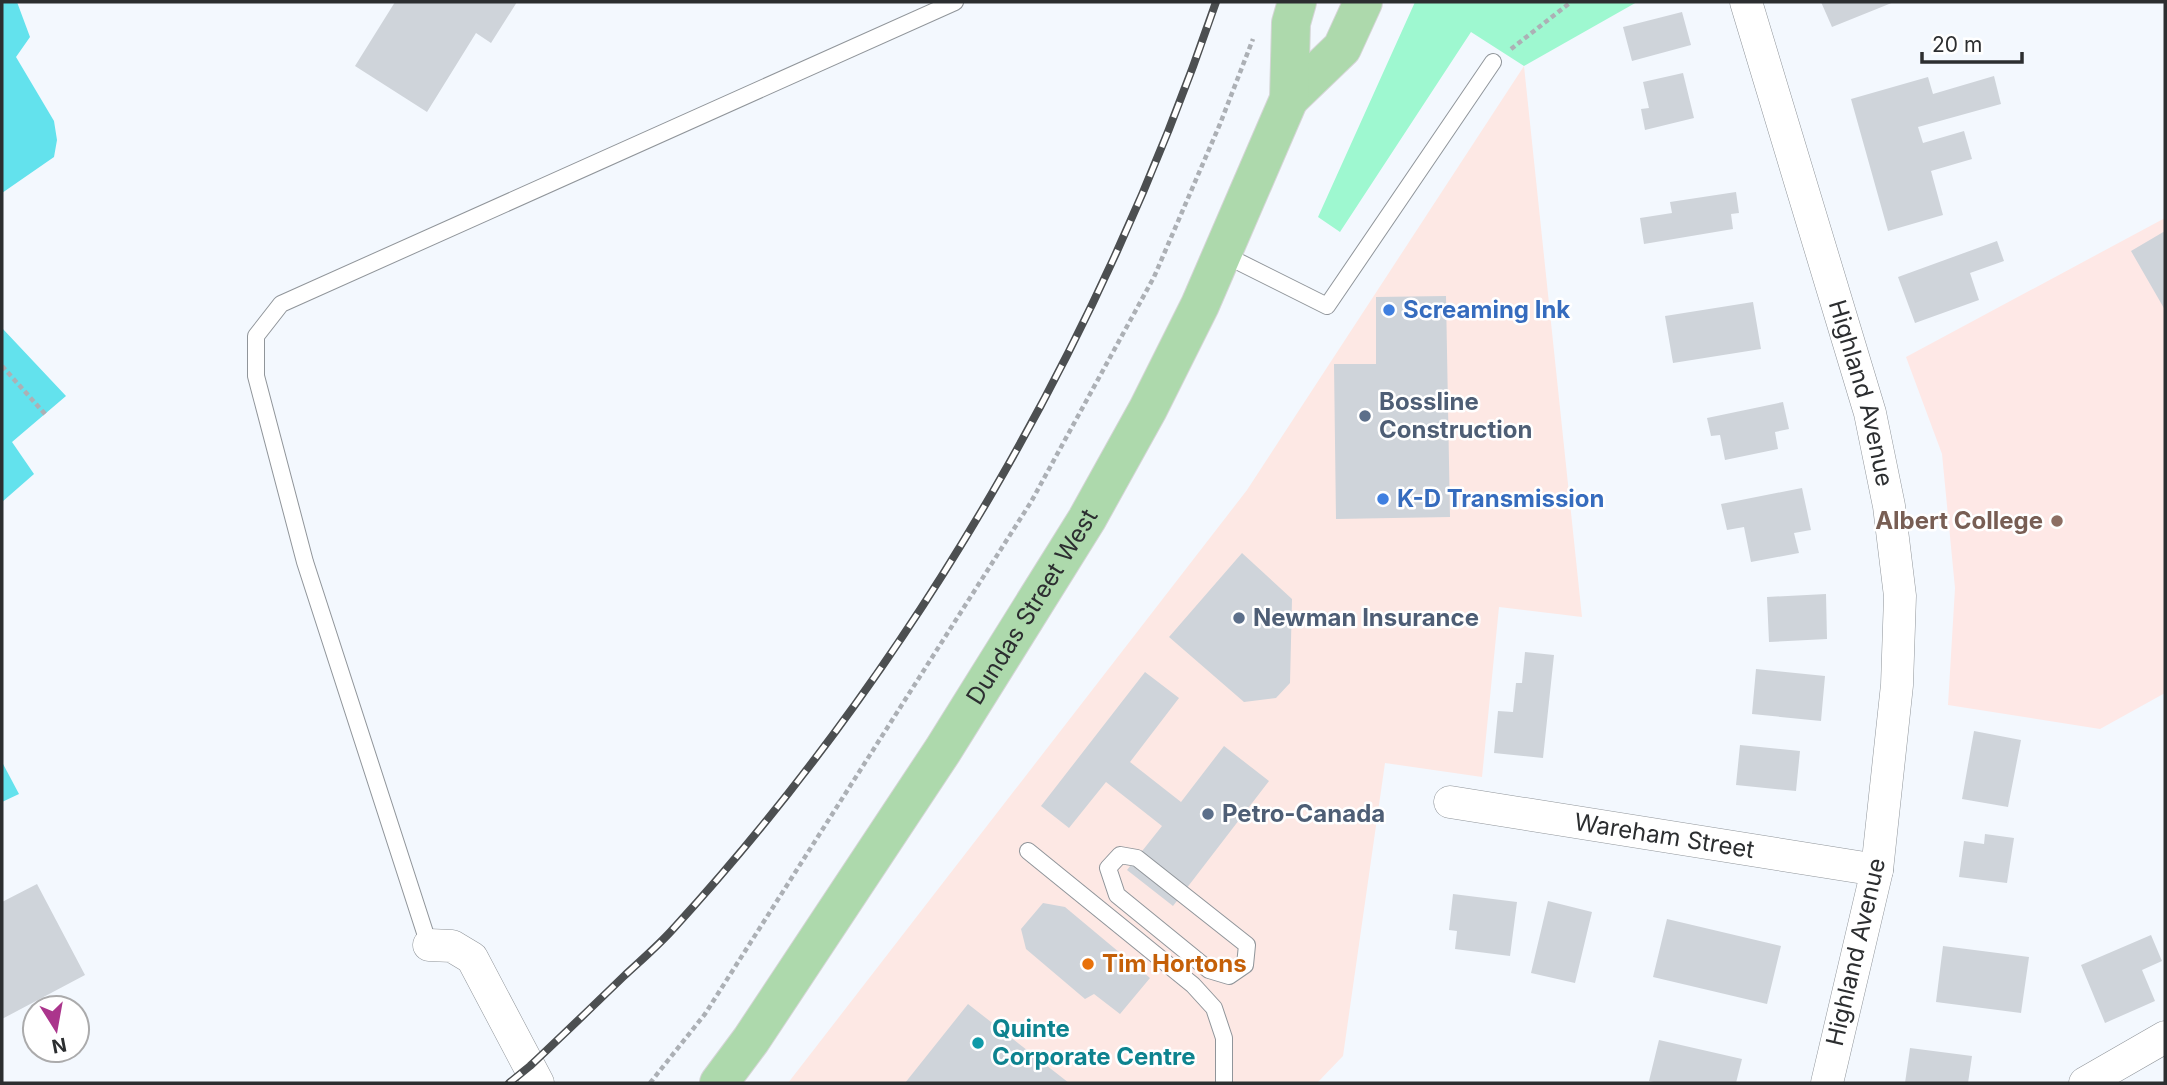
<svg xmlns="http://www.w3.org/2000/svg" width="2167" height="1085" font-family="Inter,sans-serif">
<rect width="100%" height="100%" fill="#f3f8fe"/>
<path fill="#fde8e4" d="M1524,66L1582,617L1499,607L1482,777L1385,763L1343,1056L1317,1083H788L1247,490Z"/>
<path fill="#fee8e6" d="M2165,218V693L2100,729L1948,705L1955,588L1942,454L1906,357Z"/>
<path fill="#9ef8d0" d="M1415,2H1637L1524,66L1471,32L1340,232L1318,217Z"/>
<path fill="#63e2ed" d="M2,2H17L30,37L16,57L54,121L57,140L54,157L2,193Z
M2,328L66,396L12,442L34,474L2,502Z
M2,762L19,794L2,802Z"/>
<path fill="#cfd4da" d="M395,2H517L491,43L476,33L427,112L355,66Z
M1821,2H1894L1832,27Z
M1682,12L1691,45L1632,61L1623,27Z
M1683,73L1694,118L1645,130L1641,109L1649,108L1643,82Z
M1994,76L2001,104L1918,127L1923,143L1964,131L1972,159L1931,171L1943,215L1888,231L1851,99L1928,77L1933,94Z
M1736,192L1739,213L1731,214L1733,229L1644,244L1640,218L1672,213L1670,202Z
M2165,231V310L2131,251Z
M1997,241L2004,261L1970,273L1979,300L1915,323L1898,277Z
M1446,296L1450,517L1336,519L1334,364H1376V297Z
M1753,302L1761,349L1673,363L1665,316Z
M1783,402L1789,429L1775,432L1778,449L1725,460L1720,435L1711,436L1707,418Z
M1802,488L1811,530L1794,533L1799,553L1751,562L1744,527L1727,530L1721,504Z
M1242,553L1292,599L1290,683L1276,698L1244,702L1169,637Z
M1826,594L1827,639L1769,642L1767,597Z
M1525,652L1554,655L1543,758L1494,753L1498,711L1513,712L1516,683H1522Z
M1756,669L1825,676L1821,721L1752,714Z
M1145,672L1179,698L1130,762L1181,802L1224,746L1269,781L1173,906L1127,870L1162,826L1106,782L1069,828L1041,806Z
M1974,731L2021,740L2008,807L1962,799Z
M1740,745L1800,751L1796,791L1736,785Z
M1985,834L2014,838L2007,883L1959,877L1964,841L1984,844Z
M37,884L85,975L2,1019V902Z
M1453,894L1517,902L1510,956L1455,949L1457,931L1449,930Z
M1548,901L1592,912L1575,983L1531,973Z
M1043,903L1065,907L1150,978L1120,1014L1094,994L1085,999L1026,949L1021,929Z
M1667,919L1781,946L1767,1004L1653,977Z
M2151,935L2162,961L2142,970L2155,1001L2105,1023L2081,965Z
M1943,946L2029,957L2021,1013L1936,1002Z
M968,1004L1069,1083H905Z
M1659,1040L1742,1059L1736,1083H1658L1649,1081Z
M1910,1048L1972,1056L1968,1083H1905Z"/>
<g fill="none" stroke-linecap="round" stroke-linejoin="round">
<g stroke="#90959a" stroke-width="18">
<path id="lane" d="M1223,254L1327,306L1493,62
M1028,851L1193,985L1214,1008L1224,1038V1083
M1120,855L1137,858L1247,945L1245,965L1229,976L1209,970L1117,895L1108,868Z
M429,945L305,562L256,376V336L281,304L955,2"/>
</g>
<g stroke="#90959a" stroke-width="33">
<g id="street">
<path id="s1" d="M1746,2L1870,413L1889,506L1900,596L1897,685L1877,870L1827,1083"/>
<path id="s2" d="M1450,802L1877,870"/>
<path d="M429,945L452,946L472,958L538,1083"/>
<path d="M2085,1083L2165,1037"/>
</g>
</g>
<g stroke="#d5d5d6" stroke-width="40">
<g id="primary">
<path d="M1289,99L1342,48L1363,2"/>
<path id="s3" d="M719,1083L751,1040L943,750L1087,519L1148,409L1200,305L1289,99L1291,23L1297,2"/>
</g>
</g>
<path stroke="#acb0b5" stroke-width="4.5" stroke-dasharray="5 3.5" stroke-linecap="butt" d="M1511,49L1571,2
M2,366L45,414
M650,1083L705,1014L1031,502L1154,277L1220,124L1253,39"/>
<use href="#lane" stroke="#fff" stroke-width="16"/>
<use href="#street" stroke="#fff" stroke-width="32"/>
<use href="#primary" stroke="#add9ac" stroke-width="38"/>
<g stroke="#4c4f51" stroke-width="8">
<path id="rail" d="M509,1083L530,1066C561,1037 592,1007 623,977C640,961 658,946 674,928C916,663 1100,341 1216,2"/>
</g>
<use href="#rail" stroke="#fff" stroke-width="5" stroke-dasharray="16" stroke-linecap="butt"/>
</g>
<g fill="#3f7fe0" stroke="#fff" stroke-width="2.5">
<circle cx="1389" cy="310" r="7"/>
<circle cx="1383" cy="499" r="7"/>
</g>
<g fill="#5c6f8a" stroke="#fff" stroke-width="2.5">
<circle cx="1365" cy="416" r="7"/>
<circle cx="1239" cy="618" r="7"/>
<circle cx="1208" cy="814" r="7"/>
</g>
<circle fill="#8d6e63" stroke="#fff" stroke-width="2.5" cx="2057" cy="521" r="7"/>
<circle fill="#e8710a" stroke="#fff" stroke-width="2.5" cx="1088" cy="964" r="7"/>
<circle fill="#0f9aa8" stroke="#fff" stroke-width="2.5" cx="978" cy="1043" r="7"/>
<g text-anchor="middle" stroke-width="5" stroke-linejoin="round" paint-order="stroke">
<g font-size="24" font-weight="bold" fill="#366cbe" stroke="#fff" text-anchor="start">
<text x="1403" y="318">Screaming Ink</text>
<text x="1397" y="507">K-D Transmission</text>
</g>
<g font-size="24" fill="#2c2e30" stroke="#fff">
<text dy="8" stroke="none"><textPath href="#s1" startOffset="408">Highland Avenue</textPath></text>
<text dy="8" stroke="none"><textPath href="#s3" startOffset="570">Dundas Street West</textPath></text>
<text dy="8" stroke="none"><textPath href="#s2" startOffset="217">Wareham Street</textPath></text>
<text transform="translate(1856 952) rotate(-77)" y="8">Highland Avenue</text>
</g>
<g font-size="24" font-weight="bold" fill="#4e5e75" stroke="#fff" text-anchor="start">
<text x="1379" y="410">Bossline<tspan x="1379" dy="28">Construction</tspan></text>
<text x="1253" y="626">Newman Insurance</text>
<text x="1222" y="822">Petro-Canada</text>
</g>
<g font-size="24" font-weight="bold" fill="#785e54" stroke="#fff" text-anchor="end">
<text x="2043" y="529">Albert College</text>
</g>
<g font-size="24" font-weight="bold" fill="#c56008" stroke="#fff" text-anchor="start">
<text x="1102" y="972">Tim Hortons</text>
</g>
<g font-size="24" font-weight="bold" fill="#0d838f" stroke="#fff" text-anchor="start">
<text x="992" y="1037">Quinte<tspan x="992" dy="28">Corporate Centre</tspan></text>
</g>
</g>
<rect width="2167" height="1085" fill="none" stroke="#2c2e30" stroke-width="7"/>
<g transform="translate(56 1029) rotate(169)"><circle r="33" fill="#ffffff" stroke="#ababac" stroke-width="2"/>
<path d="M0-5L12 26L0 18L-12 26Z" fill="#ab358c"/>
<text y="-10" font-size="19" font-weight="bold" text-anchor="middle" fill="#2c2e30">N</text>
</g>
<path d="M1922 52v10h100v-10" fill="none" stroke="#2c2e30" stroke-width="3.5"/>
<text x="1932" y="52" font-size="21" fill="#2c2e30" stroke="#ffffff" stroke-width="5" paint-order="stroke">20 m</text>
</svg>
